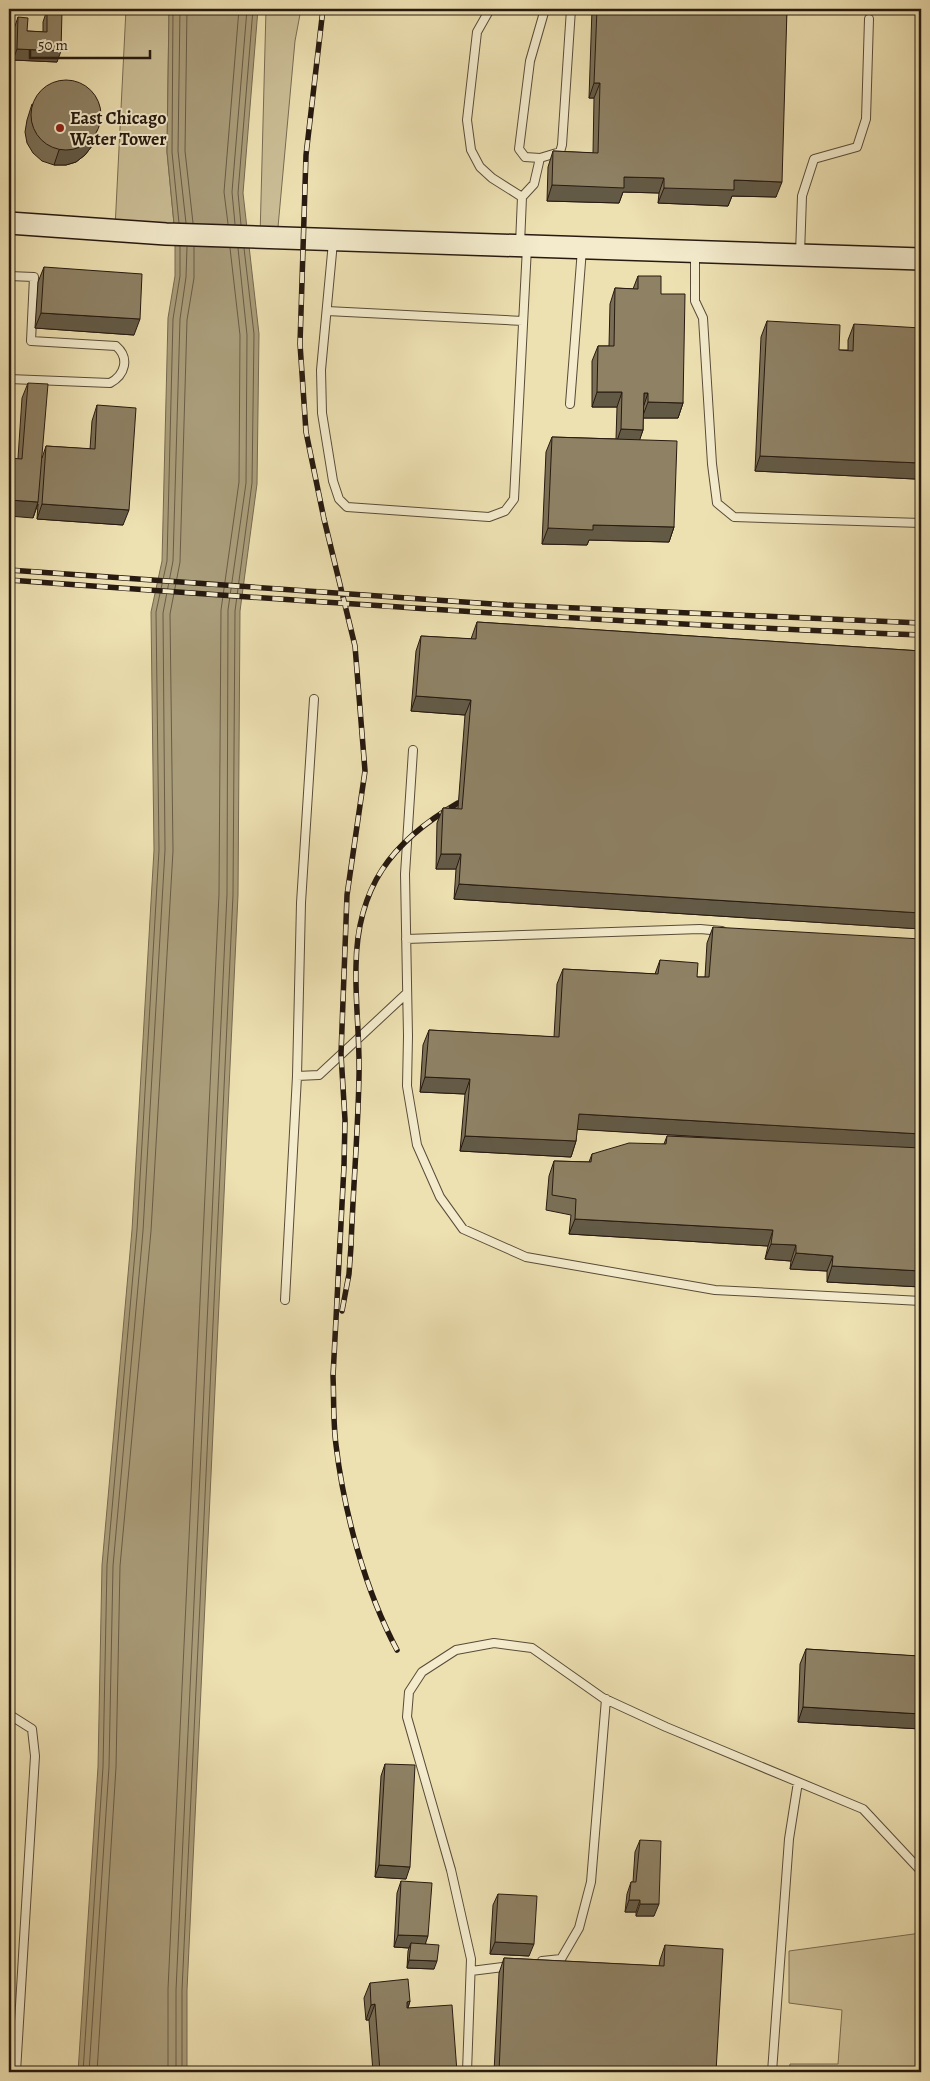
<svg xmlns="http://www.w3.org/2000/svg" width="930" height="2081" font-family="Alegreya,serif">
<rect width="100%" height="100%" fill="#ede0b1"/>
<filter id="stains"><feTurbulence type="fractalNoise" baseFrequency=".004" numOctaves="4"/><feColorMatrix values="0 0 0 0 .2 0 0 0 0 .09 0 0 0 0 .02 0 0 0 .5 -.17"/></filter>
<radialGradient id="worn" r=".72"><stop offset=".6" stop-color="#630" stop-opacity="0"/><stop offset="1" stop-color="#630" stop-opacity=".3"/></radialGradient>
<path fill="#cbbe96" stroke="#796c53" d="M126,9H169L167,152L175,234L115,228Z
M266,9H301L295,41L277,238L260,237Z
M921,1933V2072H789L790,2064H838L842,2010L789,2003V1951Z"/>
<path fill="#aa9d7a" stroke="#766950" d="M169,9H258L243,193L259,334L257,484L240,611L238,895L187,1990V2072H78L98,1767L102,1565L132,1230L154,850L151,612L162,561L168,318L175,276V234L167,152Z"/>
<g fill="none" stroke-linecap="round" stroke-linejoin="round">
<path stroke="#685c45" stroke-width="1" d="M173,9L172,152L179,223
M180,9L178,151L186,223
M187,9L185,151L193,223
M228,224L224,192L239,9
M235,224L232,192L247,9
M241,225L238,193L253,9
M83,2072L103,1767L107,1565L137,1230L159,850L156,612L167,561L173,319L180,276V246
M89,2072L109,1767L113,1566L143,1231L165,850L163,613L173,561L180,319L186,277L187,247
M97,2072L116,1767L120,1566L151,1231L173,851L170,614L180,562L187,320L194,278V247
M168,2072V1989L219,894L221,610L239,482L240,335L230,248
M176,2072V1990L227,894L228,610L246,483L247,335L238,248
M182,2072V1990L233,895L235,611L252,483L254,334L244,248"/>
<g stroke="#584c38" stroke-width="10">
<path id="lane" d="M490,9L477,32L467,120L471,150L480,167L492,178L522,197
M540,158L560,152L562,145L571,9
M333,242L321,370L322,413L333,481L339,499L347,507L489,517L505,511L514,499L527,247
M520,244L522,197L534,184L540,158L525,157L519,149L530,61L545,9
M695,254V301L703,318L712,464L717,503L734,517L921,523
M800,254L802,196L814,159L857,147L866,119L869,19
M9,276L34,277L31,341L116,346C130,358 125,375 110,383L9,379
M327,311L523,321
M570,404L582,249
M413,750L405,874L408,1036L407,1086L417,1145L440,1197L463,1229L526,1257L715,1290L921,1301
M406,939L700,929L722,931
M297,1076L301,903L314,699
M285,1300L297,1076L319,1075L407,993
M9,1716L13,1717L32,1729L35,1756L16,2072
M542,1961L561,1959L579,1928L591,1882L606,1699
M471,1971L511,1966
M467,2072L471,1959L451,1870L407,1717L409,1692L422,1672L456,1650L494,1643L532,1648L603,1698L666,1727L863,1809L921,1871
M772,2072L789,1839L798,1782"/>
</g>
<g stroke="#271a10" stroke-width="24">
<path id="secondary" d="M9,223L166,234L921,259"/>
</g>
<use href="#lane" stroke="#f3ebcc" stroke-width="8"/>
<use href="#secondary" stroke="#f3ebcc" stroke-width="21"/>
<g stroke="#271a10" stroke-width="5.5">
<path id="rail" d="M323,9L306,155L300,344L306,432L324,519L355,646L365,771L347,895L341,1054L345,1120L344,1166L333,1376C334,1398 333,1422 336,1445C344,1512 365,1590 397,1650
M9,570L507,605L921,623
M9,580C313,602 617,623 921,635
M342,1311L349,1274L351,1246C353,1189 358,1133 359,1076C360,1039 355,1003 356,966C357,887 391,842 458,803"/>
</g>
<use href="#rail" stroke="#f3ebcc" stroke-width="4" stroke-dasharray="11" stroke-linecap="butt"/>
</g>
<path fill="#7a6f56" stroke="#271a10" d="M592,9H787L776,197L732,196L728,206L658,203L659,193L623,192L619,203L547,201L548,167L553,151L593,153L594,98H589Z
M47,10L57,62L13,60L14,29L18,17L27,31L43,32V22Z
M32,104L97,130L92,146L85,155L76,162L66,165H54L42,161L33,153L27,143L25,132L27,120Z
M44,267L134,335L35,328L38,282Z
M638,276L661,294L683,403L678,418H643V430L639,440L674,527L669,542L589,540L587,545L542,544L546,452L552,437L616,439L617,407H592V361L598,346H609L610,304L615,288L633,289Z
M767,321L839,350H848V340L854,324L915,479L755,471L761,337Z
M28,383L42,458L46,446L90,449L92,421L97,405L123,525L37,519L38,504L33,518L18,458L22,398Z
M477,622L921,651V929L454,899L456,869H436L437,823L443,808H458L465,715L411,711L416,651L421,636L471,639Z
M713,927L921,1287L827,1282V1271L790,1269L791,1261L765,1259L768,1246L569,1234L571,1215L546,1210L549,1176L554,1161L589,1162L592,1154L664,1144L667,1136L774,1141L577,1129L576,1141L571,1157L460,1151L465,1094L420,1092L423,1045L429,1030L554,1037L557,984L563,969L655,974L660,960L697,977H705L707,943Z
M921,1638V1729L798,1722L800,1664L806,1649L915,1656Z
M385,1764L406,1879L375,1877L381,1776Z
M640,1840L654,1916H636V1912H625L627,1894L631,1882H633L635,1852Z
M401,1881L426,1944L434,1969L407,1968L408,1951L409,1948L394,1947L397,1893Z
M498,1894L529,1956L490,1954L493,1905Z
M665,1945L716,2072H494L499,1973L504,1958L659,1966L660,1960Z
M370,1983L410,2001L408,2008L457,2072H373L369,2020H366L364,1998Z"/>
<path fill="#635a46" stroke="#271a10" d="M17,49L61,51L57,62L13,60Z
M594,83H600L594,98H589Z
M97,130L92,146L85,155L76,162L66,165H54L59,150Z
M624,177L664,178L659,193L623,192L619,203L547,201L552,185Z
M734,180L782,182L776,197L732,196L728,206L658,203L664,188Z
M41,313L140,319L134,335L35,328Z
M597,392H622L617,407H592Z
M644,393H648L643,408Z
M648,402L683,403L678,418H642Z
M621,429L643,430L638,445L616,444Z
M760,456L920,463L915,479L755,471Z
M9,500L38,502L33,518L9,516Z
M42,504L129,510L123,525L37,519Z
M593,525L674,527L669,542L589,540L587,545L542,544L548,528Z
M416,696L471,700L465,715L411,711Z
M441,854H461L456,869H436Z
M459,884L921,913V929L454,899Z
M425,1077L470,1079L465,1094L420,1092Z
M579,1114L921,1134V1150L573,1129Z
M465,1136L576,1141L571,1157L460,1151Z
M575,1219L773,1230L768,1246L569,1234Z
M771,1244L796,1245L791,1261L765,1259Z
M796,1253L833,1256L827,1271L790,1269Z
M832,1266L921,1271V1287L827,1282Z
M803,1707L921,1714V1729L798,1722Z
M379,1865L410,1867L406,1879L375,1877Z
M629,1900H640L636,1912H625Z
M640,1904H659L654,1916H636Z
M398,1935L428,1936L424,1948L411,1943L409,1948L394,1947Z
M495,1942L534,1944L529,1956L490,1954Z
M409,1960L437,1961L434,1969L407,1968Z
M410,2001L405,2017L407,2002Z
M375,2004L369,2020H366L371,2005Z"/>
<path fill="#8e8164" stroke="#271a10" d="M597,9H787L782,182L734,180V190L664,188V178L624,177V188L552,185L553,151L598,153L600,83H594Z
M47,10L62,11L61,51L17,49L18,17L28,18L27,31L47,32Z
M31 115a35 35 0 1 1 70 0a35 35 0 1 1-70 0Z
M44,267L142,274L140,319L41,313Z
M638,276H661V294H685L683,403L648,402V393H644L643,430L621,429L622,392H597L598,346H614L615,288L638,289Z
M767,321L840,325L839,350L853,351L854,324L921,328V442L920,463L760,456Z
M28,383L48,384L38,502L9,500V458L22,459Z
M97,405L136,408L129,510L42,504L46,446L95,449Z
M552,437L677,441L674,527L593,525V530L548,528Z
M477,622L921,651V913L459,884L461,854H441L443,808L462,809L471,700L416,696L421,636L476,639Z
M713,927L921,939V1134L579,1114L576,1141L465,1136L470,1079L425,1077L429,1030L559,1037L563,969L658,974L660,960L698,963L697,977H709Z
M667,1136L921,1148V1271L832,1266L833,1256L796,1253V1245L771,1244L773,1230L575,1219L576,1199L552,1195L554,1161L591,1162L592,1154L629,1143L666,1144Z
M921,1638V1714L803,1707L806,1649L919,1656Z
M385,1764L415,1765L410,1867L379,1865Z
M640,1840L661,1841L659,1904H640V1900H629L631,1882H636Z
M401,1881L432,1883L428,1936L398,1935Z
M498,1894L537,1896L534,1944L495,1942Z
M411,1943L439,1945L437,1961L409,1960Z
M665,1945L723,1949L716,2072H499L504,1958L664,1966Z
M408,1979L410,2001L407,2002V2008L452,2005L457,2072H380L375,2004L371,2005L370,1983Z"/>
<circle fill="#8f2418" stroke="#f3ebcc" stroke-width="2" cx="60" cy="128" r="5"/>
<g text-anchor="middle" stroke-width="4" stroke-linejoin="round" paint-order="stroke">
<g font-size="18" font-weight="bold" fill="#271a10" stroke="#f3ebcc" text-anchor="start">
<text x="70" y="124">East Chicago<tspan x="70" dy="21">Water Tower</tspan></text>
</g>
</g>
<rect width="930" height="2081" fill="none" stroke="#ede0b1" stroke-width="30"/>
<rect x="10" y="10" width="910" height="2061" fill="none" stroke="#271a10" stroke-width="2.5"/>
<rect x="15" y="15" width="900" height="2051" fill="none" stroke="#271a10"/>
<path d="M30 50v8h120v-8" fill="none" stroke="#271a10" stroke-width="2.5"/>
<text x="38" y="50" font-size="15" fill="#271a10" stroke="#f3ebcc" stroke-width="4" paint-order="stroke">50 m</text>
<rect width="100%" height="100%" filter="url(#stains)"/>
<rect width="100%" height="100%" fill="url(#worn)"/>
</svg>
